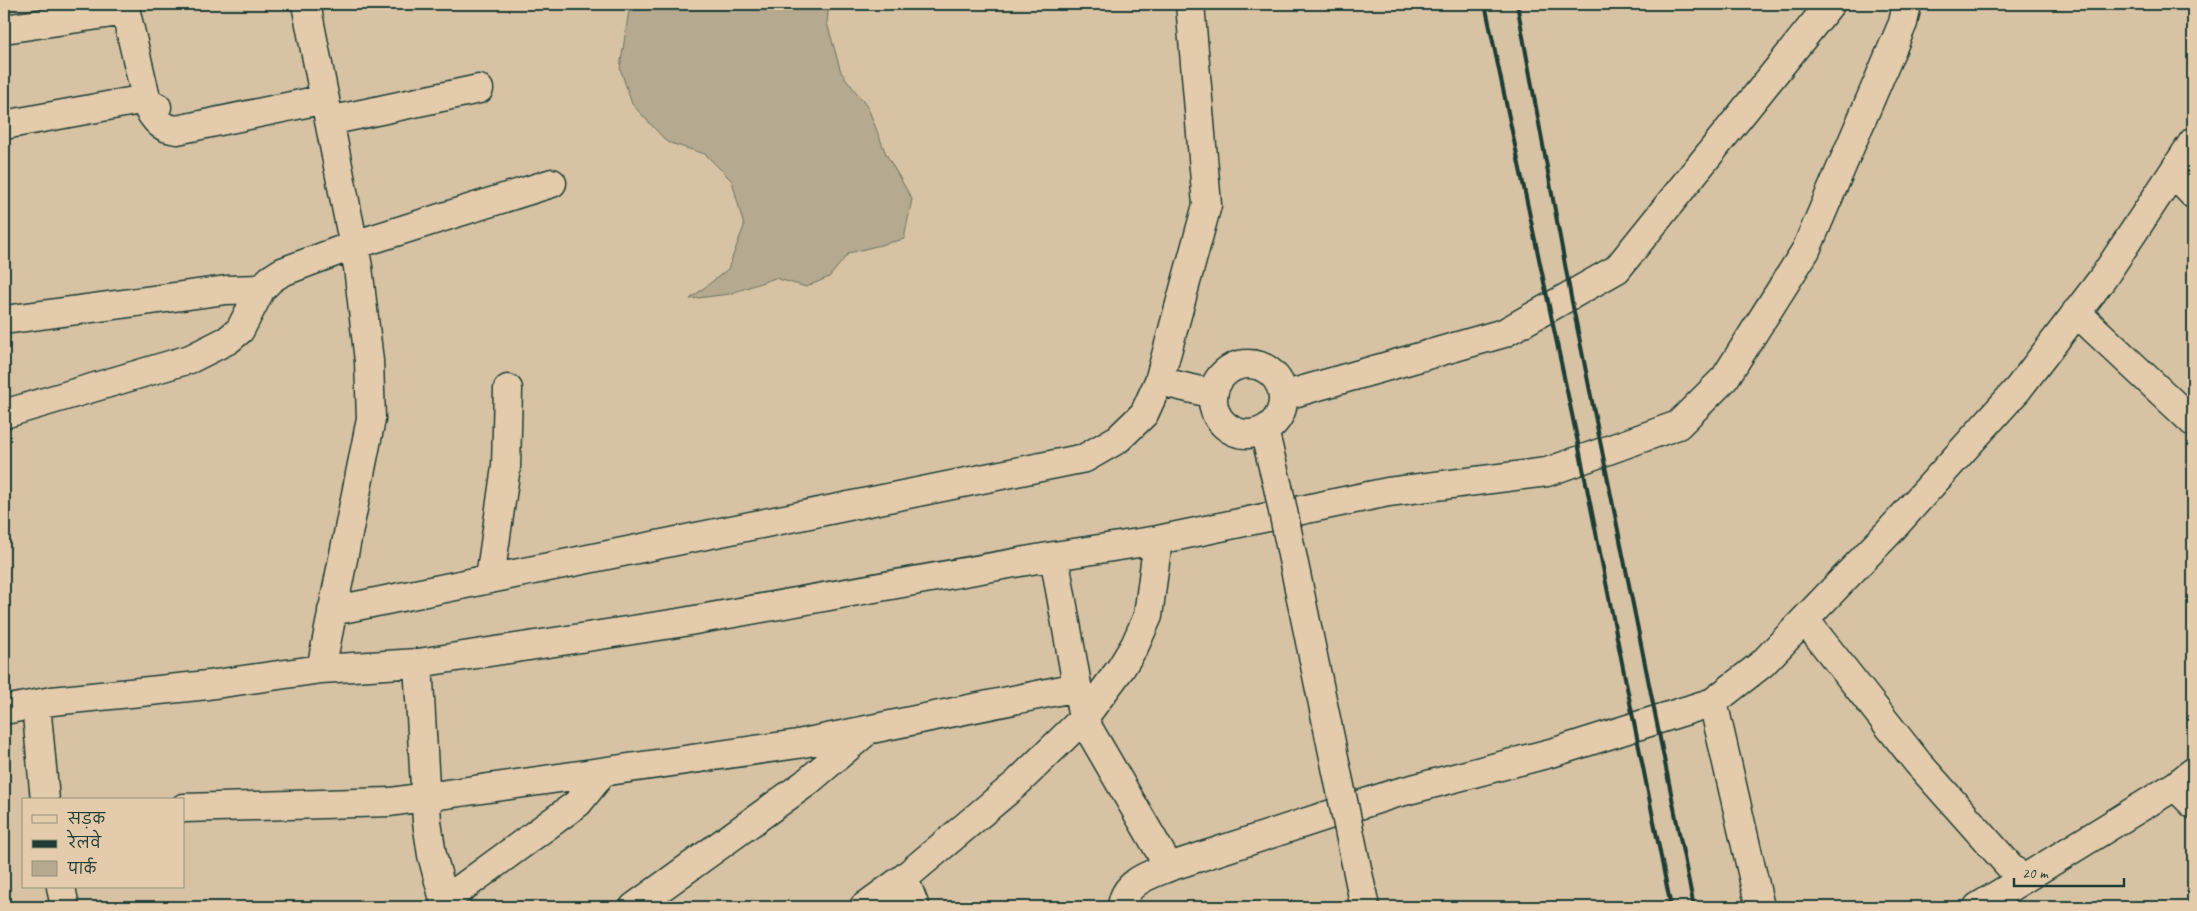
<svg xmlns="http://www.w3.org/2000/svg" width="2197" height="911" font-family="Caveat,'Playpen Sans Deva',sans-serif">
<rect width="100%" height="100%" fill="#d7c3a4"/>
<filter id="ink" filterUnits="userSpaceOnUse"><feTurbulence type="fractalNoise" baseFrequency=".02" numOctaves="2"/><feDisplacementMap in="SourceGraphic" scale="10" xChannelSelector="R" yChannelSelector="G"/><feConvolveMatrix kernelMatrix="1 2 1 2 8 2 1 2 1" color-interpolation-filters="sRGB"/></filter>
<g filter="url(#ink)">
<path fill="#b5a98f" stroke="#6a7362" d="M630,4H829L827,23L841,72L868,108L886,154L912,199L904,239L849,253L829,277L806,287L775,278L729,294L690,299L728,269L744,226L732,181L705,154L667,142L632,104L620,68Z"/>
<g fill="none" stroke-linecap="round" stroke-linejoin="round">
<g stroke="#1f3d34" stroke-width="31">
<path id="minor" d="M124,4L149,110C157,123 162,128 177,130L325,99
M306,4L358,267L369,361L371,419L321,669
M4,29L126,11
M329,121L479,89
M4,125L140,100H144L149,110L157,107
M2173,173L2193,194
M2076,312L2193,422
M4,320L226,290L261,289
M1159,381L1213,394
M4,414L190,359L228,340L240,330L261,289L271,279L282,272L354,245L552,183
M1054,556L1083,719L1169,867
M490,578L506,467L508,389
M332,611L1085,458L1118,439L1144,414L1159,381L1207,205L1190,4
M1805,620L1918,763L2022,880
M418,663L427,822L432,855L446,907
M1713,702L1760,907
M36,704L45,800
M4,710L52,701L208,685L321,669L418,663L678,623L1054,556L1158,540L1388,492L1547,472L1678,425L1725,378L1806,250L1903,23L1907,4
M2175,786L2193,804
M184,808L390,802L798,744L1077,687
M904,878L915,907
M61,887L65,907
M444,901L578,803L603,772
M634,907L806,783L868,730
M864,907L904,878L1016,784L1083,719L1121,668L1135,645L1148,616L1158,540
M1122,907C1124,882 1149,875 1169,867L1393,794L1558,751L1713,702L1762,664L1889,532L2018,389L2103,278L2193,142
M1978,907L2175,786L2193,772"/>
</g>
<g stroke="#1f3d34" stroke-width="31">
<path id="tertiary" d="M1213 399a35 35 0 1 1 70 0a35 35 0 1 1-70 0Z
M1283,396L1504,333L1617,269L1830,4
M1264,430L1278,487"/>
</g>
<use href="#minor" stroke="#e3cbab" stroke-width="28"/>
<use href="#tertiary" stroke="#e3cbab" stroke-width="28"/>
<path stroke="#1f3d34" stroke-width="4" d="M1485,4L1577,438L1671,907
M1517,4L1571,297L1694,907"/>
<g stroke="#1f3d34" stroke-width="31" stroke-linecap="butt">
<path id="tertiary-bridge" d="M1278,487L1365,907"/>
</g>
<use href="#tertiary-bridge" stroke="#e3cbab" stroke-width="28"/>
</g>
</g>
<rect width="2197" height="911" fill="none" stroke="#e3cbab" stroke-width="20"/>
<rect x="10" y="10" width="2177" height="891" fill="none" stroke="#1f3d34" stroke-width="2" filter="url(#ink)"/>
<rect x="22" y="798" width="162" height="90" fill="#e3cbab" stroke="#95927b"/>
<rect x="32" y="815" width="25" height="8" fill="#e3cbab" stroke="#95927b"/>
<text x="68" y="824" font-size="15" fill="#1f3d34">सड़क</text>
<rect x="32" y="840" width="25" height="8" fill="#1f3d34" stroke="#95927b"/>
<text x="68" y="848" font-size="15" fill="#1f3d34">रेलवे</text>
<rect x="32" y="861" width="25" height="15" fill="#b5a98f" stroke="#95927b"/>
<text x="68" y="874" font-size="15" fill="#1f3d34">पार्क</text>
<path d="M2014 878v8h110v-8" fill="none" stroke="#1f3d34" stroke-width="2.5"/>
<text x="2022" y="878" font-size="15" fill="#1f3d34" stroke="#e3cbab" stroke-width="4" paint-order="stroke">20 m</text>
</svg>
